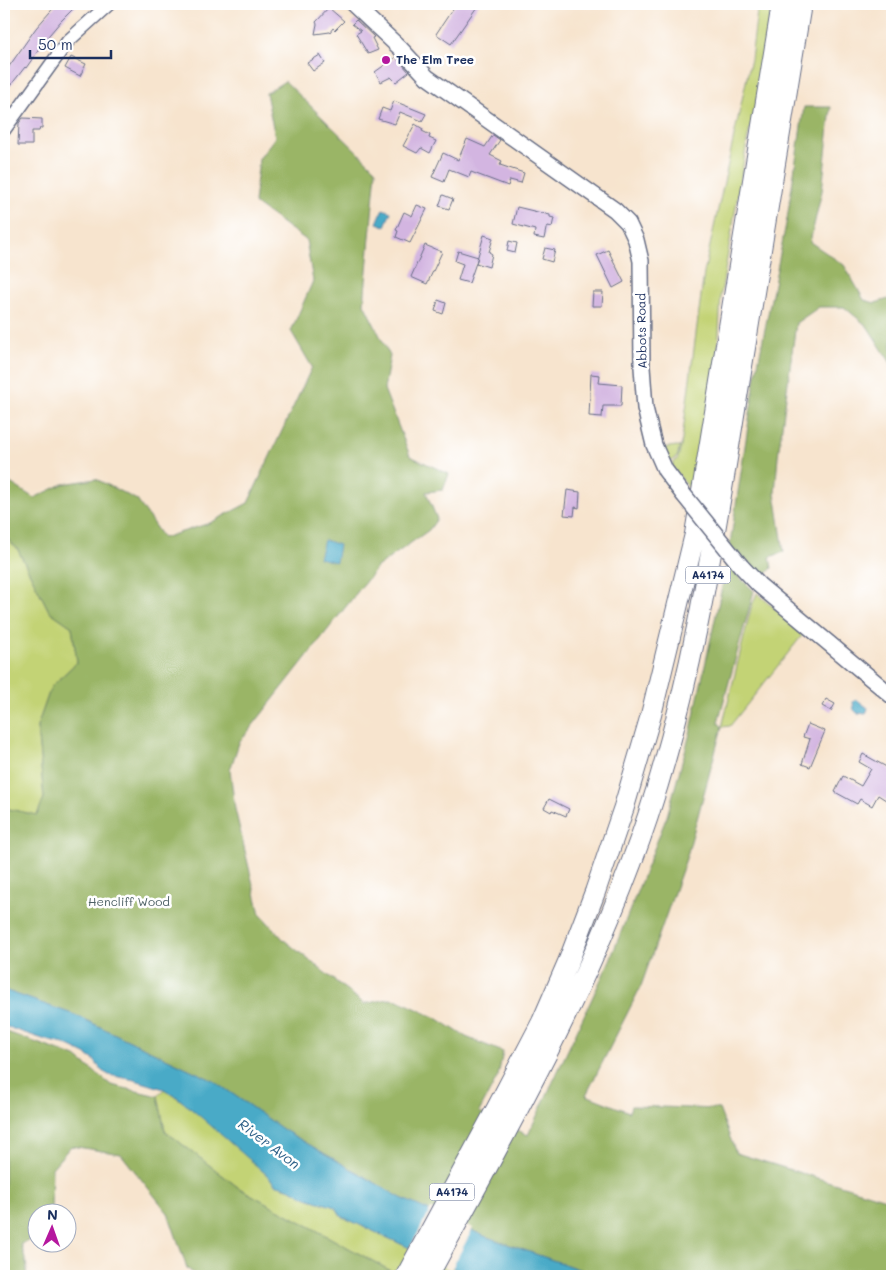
<svg xmlns="http://www.w3.org/2000/svg" width="896" height="1280" font-family="Mali,sans-serif">
<rect width="100%" height="100%" fill="#fff"/>
<filter id="ink" filterUnits="userSpaceOnUse"><feTurbulence type="fractalNoise" baseFrequency=".02" numOctaves="2"/><feDisplacementMap in="SourceGraphic" scale="10" xChannelSelector="R" yChannelSelector="G"/><feConvolveMatrix kernelMatrix="1 2 1 2 8 2 1 2 1" color-interpolation-filters="sRGB"/></filter>
<filter id="wash" filterUnits="userSpaceOnUse"><feTurbulence type="fractalNoise" baseFrequency=".0096" numOctaves="4" result="noise"/><feDisplacementMap in="SourceGraphic" scale="20" xChannelSelector="R" yChannelSelector="G"/><feGaussianBlur stdDeviation="1.12" result="paint"/><feColorMatrix in="noise" values="0 0 0 0 0 0 0 0 0 0 0 0 0 0 0 0 0 1.4 0 .05"/><feComposite in="paint" operator="in"/></filter>
<g filter="url(#wash)">
<rect width="100%" height="100%" fill="#f7e4ce"/>
<path fill="#c3d375" stroke="#6f816a" d="M758,4H772L762,77L747,142L721,294L717,372L695,495L671,466L678,458L681,447L704,273L751,59Z
M677,446L680,447L677,457L669,463L662,448Z
M4,536L17,548L49,611L72,627L77,662L51,687L37,727L44,798L37,815L4,808Z
M757,593L804,633L730,726L722,727L751,608Z
M164,1089C201,1112 234,1145 266,1174L275,1184L291,1189L307,1198L332,1206L337,1209L341,1216L349,1220L453,1268C458,1270 464,1273 469,1274C477,1275 481,1267 487,1276H400L239,1188L165,1131L158,1096Z"/>
<path fill="#9ab566" stroke="#5a7262" d="M285,81L376,170L364,304L390,356L384,389L410,456L449,474L443,490L426,492L437,519L429,530L377,567L239,743L230,770L235,809L260,914L284,940L364,1004L388,999L398,1000L438,1019L466,1037L503,1052L498,1076L479,1112L528,1135L610,960L667,816L691,730L727,564L756,374L787,219L804,107H831L822,191L810,242L844,265L864,300L875,303L892,298V365L867,326L844,307H819L796,323L778,456L775,493L784,552L770,557L772,568L762,579L743,561L738,576L754,591L718,722L722,727L687,856L641,986L586,1095L629,1112L631,1106L719,1109L736,1153L892,1201V1276H598L484,1236L401,1198L284,1130L214,1081L75,1015L4,990V808L37,815L44,798L37,727L51,687L77,662L72,627L49,611L17,548L4,536V479L34,498L63,484L96,479L137,500L163,538L210,523L248,503L312,367L291,331L313,281L306,240L254,203L259,159L275,137L266,93Z
M4,1031L76,1057L111,1085L158,1096L165,1131L239,1188L400,1276H196L187,1268L168,1213L121,1154L71,1146L52,1168L51,1212H38L37,1236L21,1244L27,1267L26,1276H4Z"/>
<path fill="#48aac7" stroke="#326c92" d="M383,209L391,212L385,226L377,223Z
M324,540L339,545L336,562L319,558Z
M856,699L868,708L866,714L857,713L854,710L853,702Z
M4,990L75,1015L214,1081L284,1130L401,1198L484,1236L598,1276H487C481,1267 477,1275 469,1274C464,1273 458,1270 453,1268L349,1220L341,1216L337,1209L332,1206L307,1198L291,1189L275,1184L266,1174L202,1118L177,1097L164,1089L135,1080L109,1075L102,1071L94,1060L85,1054L64,1044L46,1040L4,1026Z"/>
<path fill="#f7e4ce" d="M431,1209L473,1228L451,1270L409,1250Z"/>
<g id="blocks">
<path fill="#d3b5e1" d="M57,4H78L61,21L44,41H45L26,68L25,67L4,94V65L8,68L36,28Z
M456,4H479L451,44L436,34Z
M329,8L344,21L335,30L333,28L330,32L315,34L317,24L316,22Z
M356,20L374,37L372,38L378,50L368,54L356,34L361,31L352,24Z
M320,55L325,63L313,71L307,63Z
M71,57L86,64L80,76L65,68Z
M396,57L409,72L396,82L391,77L381,82L375,72Z
M394,101L426,114L422,121L400,112L395,124L378,119L382,108L390,111Z
M23,118L42,119V128H40L39,131H32V145H18L19,123Z
M415,124L423,129L422,131L430,135L429,138L436,141L430,153L421,148L417,153L403,146Z
M493,135L500,140L490,155L502,161L500,165L524,173L521,183L510,180L508,186L471,172L469,177L449,169L444,182L432,177L443,153L458,160L467,139L485,147Z
M443,195L453,199L449,209L439,206Z
M417,205L427,209L410,243L396,237L398,231L396,230L404,212L412,216Z
M517,207L550,215V217L554,218L552,227L548,226L546,229L544,239L534,237L535,230L513,224Z
M484,235L493,238L489,252L492,254L489,267L476,263Z
M509,241L517,243L515,253L507,251Z
M425,245L442,252L427,284L411,277Z
M545,248L555,250L552,262L542,259Z
M608,250L624,282L613,288L597,255Z
M458,251L478,257L469,283L458,280L463,264L455,261Z
M593,292H603L602,306H592Z
M438,300L446,303L443,314L435,311Z
M591,374L600,375L599,383L622,385L621,406H603L602,417L589,416Z
M567,490L580,492L579,508L575,507L574,516L564,515Z
M826,699L835,704L831,711L822,706Z
M808,724L825,731L810,767L802,764L810,739L803,737Z
M863,754L892,770V797L889,802L878,795L872,806L860,799L857,804L835,792L843,776L861,786L871,769L859,762Z
M549,799L569,809L566,816L552,810L551,812L544,808Z"/>
</g>
</g>
<g filter="url(#ink)">
<use href="#blocks" fill-opacity="0" stroke="#686e85" stroke-width="1"/>
<g fill="none" stroke-linecap="round" stroke-linejoin="round">
<g stroke="#686e85" stroke-width="15">
<path id="minor" d="M4,130L68,41L109,4"/>
</g>
<g stroke="#686e85" stroke-width="18">
<path id="tertiary" d="M353,4L401,49L427,77L615,210L628,223L636,240L641,261L642,367L645,408L654,445L665,470L683,494
M741,566L759,585L892,696"/>
</g>
<g stroke="#686e85" stroke-width="22">
<path id="trunk" d="M406,1276L497,1108L542,1022L569,960L595,892L624,807L651,715L695,534L782,4
M428,1276C509,1127 594,978 648,816C692,683 713,546 735,409C757,274 779,139 801,4"/>
</g>
<use href="#minor" stroke="#fff" stroke-width="12"/>
<use href="#tertiary" stroke="#fff" stroke-width="15"/>
<use href="#trunk" stroke="#fff" stroke-width="20"/>
<g stroke="#686e85" stroke-width="18" stroke-linecap="butt">
<path id="tertiary-bridge" d="M683,494L741,566"/>
</g>
<use href="#tertiary-bridge" stroke="#fff" stroke-width="15"/>
</g>
</g>
<circle fill="#b5179e" stroke="#fff" stroke-width="2" cx="386" cy="60" r="5"/>
<g text-anchor="middle" stroke-width="5" stroke-linejoin="round" paint-order="stroke">
<g fill="#fff" stroke="#5f6d8e" stroke-width="1">
<rect x="685.5" y="566.5" width="45" height="17" rx="4"/>
<rect x="429.5" y="1183.5" width="45" height="17" rx="4"/>
</g>
<g font-size="11" font-weight="bold" fill="#1b2f5e">
<text x="708" y="579">A4174</text>
<text x="452" y="1196">A4174</text>
</g>
<g font-size="12" font-weight="bold" fill="#1b2f5e" stroke="#fff" text-anchor="start">
<text x="396" y="64">The Elm Tree</text>
</g>
<g font-size="12" fill="#1b2f5e" stroke="#fff">
<text transform="translate(642 331) rotate(-91)" y="4">Abbots Road</text>
</g>
<g font-size="12" fill="#4d6065" stroke="#fff">
<text x="129" y="906">Hencliff Wood</text>
</g>
<g font-size="14" font-style="italic" fill="#2d6088" stroke="#fff">
<text transform="translate(269 1144) rotate(37)" y="5">River Avon</text>
</g>
</g>
<rect width="896" height="1280" fill="none" stroke="#fff" stroke-width="20"/>
<g transform="translate(52 1228) rotate(2)"><circle r="24" fill="#ffffff" stroke="#a4acbf"/>
<path d="M0-4L9 19L0 12L-9 19Z" fill="#b5179e"/>
<text y="-8" font-size="14" font-weight="bold" text-anchor="middle" fill="#1b2f5e">N</text>
</g>
<path d="M30 50v8h81v-8" fill="none" stroke="#1b2f5e" stroke-width="2.5"/>
<text x="38" y="50" font-size="15" fill="#1b2f5e" stroke="#ffffff" stroke-width="4" paint-order="stroke">50 m</text>
</svg>
